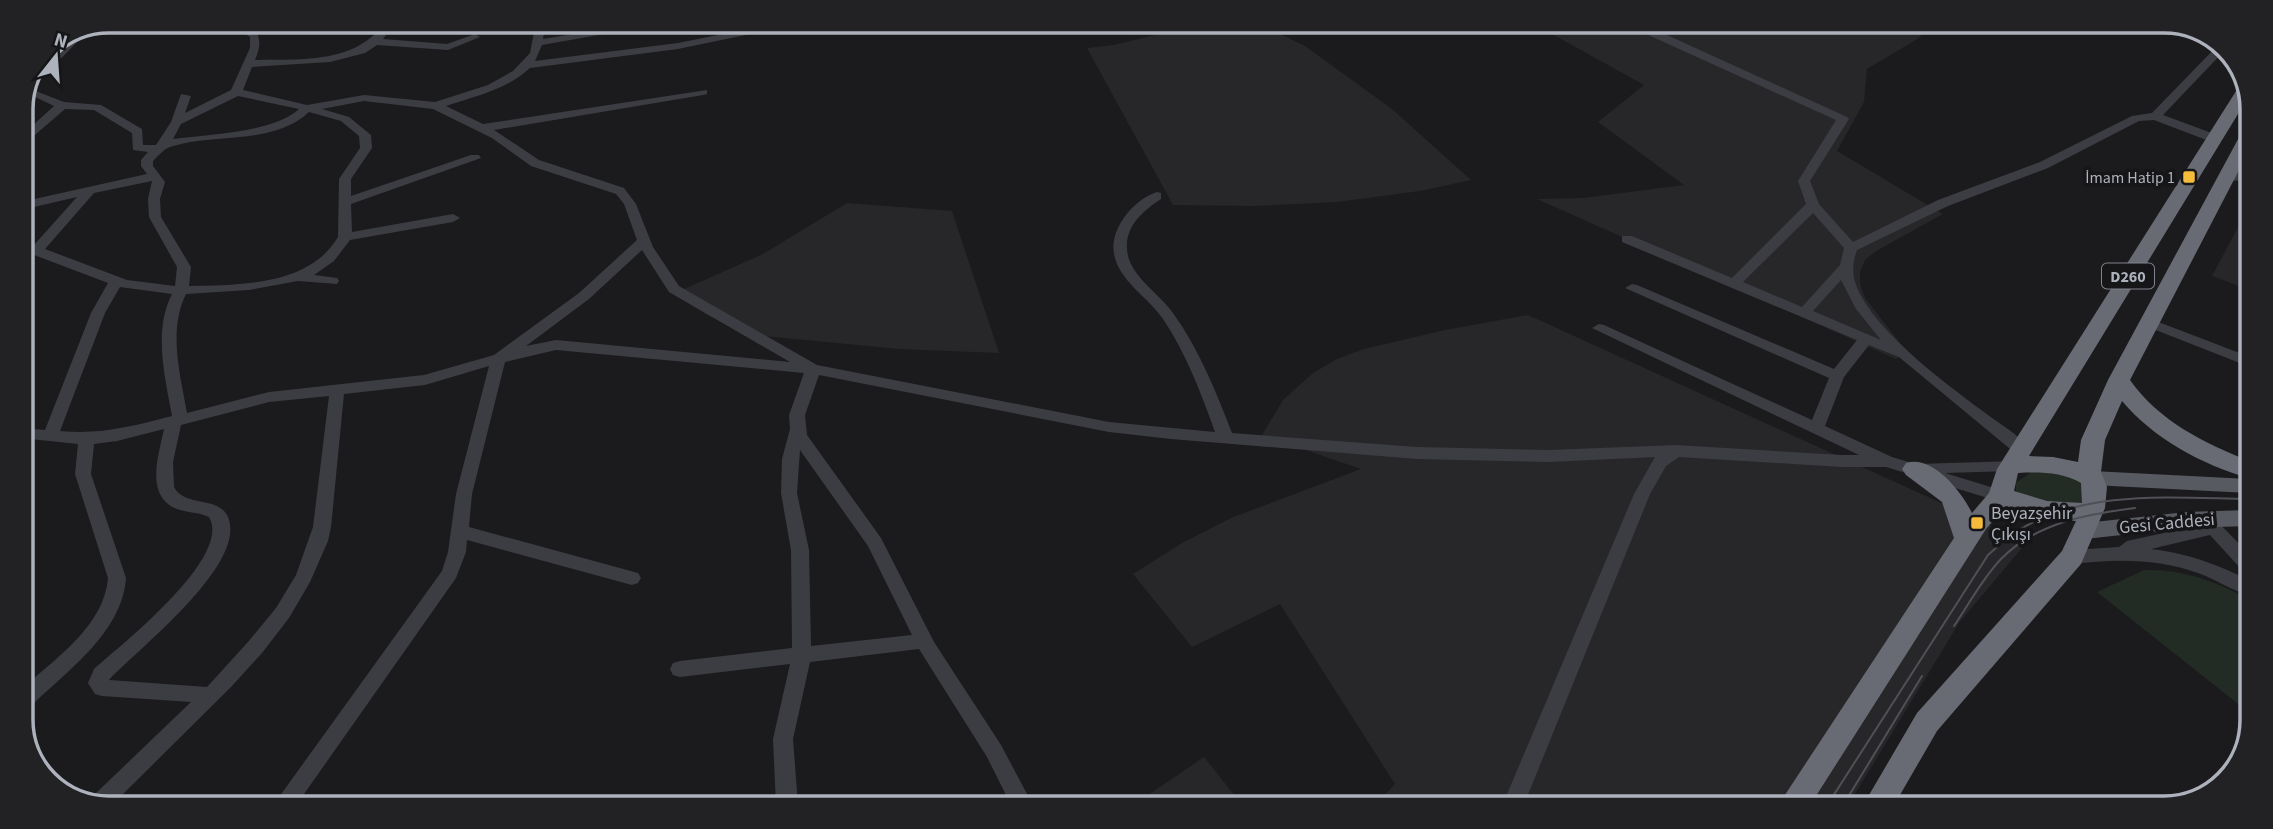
<svg xmlns="http://www.w3.org/2000/svg" width="2273" height="829" font-family="'Source Sans 3',sans-serif">
<rect width="100%" height="100%" fill="#1b1b1d"/>
<path fill="#27272a" d="M1534,24L1929,25L1919,38L1867,69L1864,102L1837,151L1943,214L1876,251L1865,260L1860,272V284L1865,298L1908,353L1896,359L1537,199L1583,198L1684,185L1598,122L1644,85Z
M1195,25L1251,28L1282,35L1305,46L1392,109L1471,180L1420,191L1337,202L1254,206L1173,205L1087,48L1114,45Z
M847,203L952,211L999,353L899,349L764,336L709,316L673,294L763,254Z
M2251,203L2250,290L2212,276Z
M1528,315L2027,542L1959,623L1847,807L1374,806L1395,784L1280,604L1192,647L1133,574L1182,543L1231,518L1361,469L1262,435L1283,400L1313,373L1337,359L1364,349L1445,330Z
M1204,757L1243,806H1132Z"/>
<path fill="#222c24" d="M2031,472H2051L2083,481L2085,506L2077,511L2016,493V483Z
M2144,570C2182,569 2216,581 2248,599L2247,711L2097,592Z"/>
<g fill="none" stroke-linecap="round" stroke-linejoin="round">
<path fill="#3c3d42" fill-rule="evenodd" d="M218,21C247,21 269,28 255,60C302,59 356,64 385,22H395L383,39L447,44L475,34L480,37L448,50L377,45L365,53L330,62L252,67L243,90L307,105L364,95L435,102L488,85L513,71L530,53L536,22H546L543,39L646,22H672L542,45L535,61L678,43L777,23H795L790,26L678,49L530,68C506,90 476,96 446,106L483,124L707,90V94L703,95L494,130L539,160L624,188L636,204L653,247L679,286L817,365L1109,422L1215,432C1201,393 1186,353 1163,319C1148,297 1119,281 1114,254C1109,229 1134,199 1157,192L1161,193V199C1144,210 1125,226 1127,249C1128,275 1159,293 1173,313C1199,349 1216,392 1232,433L1417,447L1549,450L1676,445L1842,455H1859L1592,328L1599,324L1604,325L1812,420L1829,378L1625,288L1632,284L1637,285L1834,369L1857,340L1622,242V236H1632L1732,278L1806,204L1798,181L1836,120L1644,33L1633,25H1645L1847,117L1849,119L1810,181L1819,204L1853,242L1938,200L2040,162L2132,116L2152,113L2218,45L2225,50L2163,115L2217,135V141H2209L2154,120L2139,121L2048,168L1948,206L1857,250C1853,261 1852,271 1855,282C1871,330 1948,385 1988,415C2001,425 2020,435 2029,449L2027,453H2015L1899,357L1869,345L1844,377L1825,426L1892,457L1915,464L2018,461L2020,465L2012,471L1945,473L2007,492L2009,496L2007,500L2001,502L1886,467H1842L1679,457L1666,466L1650,494L1523,807L1502,806L1634,494L1655,457L1549,462L1417,459L1171,439L1109,432L819,375L805,415L807,435L881,538L934,642L1001,745L1033,805H1011L987,757L919,649L810,662L793,739L798,805H776L773,739L790,664L680,677L673,675L670,669L673,663L680,661L792,648L791,550L781,493L782,459L790,429L789,415L804,373L556,350L505,362L472,494L469,527L638,573L641,578L638,583L632,585L467,540L466,552L456,578L297,804H274L442,571L448,552L456,494L489,366L425,385L344,394L331,527L328,541L310,582L289,618L262,653L231,687L114,803H89L93,796L191,702L102,696L95,694L88,683L94,669C121,645 233,557 209,517C199,512 188,513 177,509C144,496 159,454 164,429L117,441L94,444L91,474L126,578C122,634 65,672 28,709L21,711V690C54,659 104,627 108,578L75,474L78,444L21,438V428L45,430L91,313L108,283L21,250V242L34,245L77,197L21,210V202L147,174L141,166V160L148,152L133,150L132,133L94,110L65,109L21,147V136L54,106L27,93L33,90L64,102L101,105L142,129L143,145H156L171,122L181,94L191,96L185,113L231,90L250,48V37C240,28 227,31 218,21ZM238,96L299,109C273,133 208,134 173,139L181,124ZM364,101L433,109L492,138L531,166L616,194L624,204L637,240L579,293L494,355L424,375L269,392L187,413C180,374 168,330 186,294L249,290L298,281L337,284L339,281L337,278L314,275L334,261L350,240L453,222L460,218L453,214L352,232L351,204L481,158L479,155H471L351,196V179L372,148L371,135L349,117L322,109ZM309,112L341,121L359,136L360,148L339,179L338,237C309,286 240,285 189,286L191,267L161,217L160,199L165,182L153,166V161C158,156 164,149 170,147C214,132 273,146 309,112ZM152,181L148,199L149,217L177,267L175,286L127,280L45,249L94,193ZM1813,213L1844,248L1840,265L1802,307L1743,282ZM642,250L669,292L790,362L556,340L526,346L589,299ZM1841,280L1856,309L1881,340L1813,311ZM120,287L172,294C153,331 165,377 172,416C134,426 100,435 60,431L105,313ZM329,396L313,527L296,575L276,608L248,642L207,687L109,680C138,649 248,564 228,517C218,495 185,508 174,487L173,462L181,425L269,402ZM800,450L868,546L912,635L811,646L809,550L797,493Z
M83,32V36L34,86L29,87C39,65 60,41 83,32Z
M2251,171V179L2224,182L2218,178L2224,174Z
M2148,318L2250,357V367L2143,325L2141,322Z
M2207,515L2213,517L2249,554L2248,572L2242,570L2210,535L2151,549C2185,553 2218,564 2248,580V595C2231,590 2215,579 2198,573C2157,558 2114,559 2072,564L2066,562L2063,557L2066,552L2072,550L2119,547L2127,541L2200,525L2198,521L2201,517Z"/>
<path fill="#585a61" fill-rule="evenodd" d="M2092,471L2249,479V493L2092,485L2085,483L2082,478L2085,473Z
M2249,510V526L2186,528L2085,539L2077,537L2074,531L2077,525L2085,523L2186,512Z"/>
<path fill="#686a74" fill-rule="evenodd" d="M2244,84L2249,96L2029,456L2053,457L2078,462L2081,440L2108,380L2243,130L2252,125L2251,147L2130,380C2159,421 2204,443 2249,461V478C2202,465 2153,438 2122,401L2105,440L2101,472L2107,487L2105,508L2081,564L1937,731L1893,807H1862L1917,713L2062,551L2076,521L2047,519L2006,506L1986,529L1809,807H1777L1954,538L1942,502L1906,475L1902,469L1906,463C1933,455 1961,491 1972,513L1989,493L1997,469L2238,88ZM2018,473C2040,472 2062,472 2081,483L2082,503L2047,501L2014,491Z"/>
<path stroke="#4f5157" stroke-width="2" d="M1954,626C1969,604 1982,579 2001,559C2036,523 2087,514 2135,508
M1826,807L1988,555C1997,547 2007,537 2017,531C2086,489 2171,498 2249,499
M1842,807L1922,676"/>
</g>
<g fill="#f5bc3b" stroke="#161618" stroke-width="2.5">
<rect x="2182" y="170" width="14" height="14" rx="3.5"/>
<rect x="1970" y="516" width="14" height="14" rx="3.5"/>
</g>
<g text-anchor="middle" stroke-width="7" stroke-linejoin="round" paint-order="stroke">
<g font-size="16" fill="#adb2bd" stroke="#161618" text-anchor="end">
<text x="2175" y="183">İmam Hatip 1</text>
</g>
<rect fill="#161618" stroke="#80838c" stroke-width="2" x="2102" y="263.5" width="52" height="25" rx="5"/>
<g font-size="16" font-weight="bold" fill="#adb2bd">
<text x="2128" y="282">D260</text>
</g>
<g font-size="18" fill="#adb2bd" stroke="#161618" text-anchor="start">
<text x="1991" y="519">Beyazşehir<tspan x="1991" dy="21">Çıkışı</tspan></text>
</g>
<g font-size="18" fill="#adb2bd" stroke="#161618">
<text transform="translate(2167 523) rotate(-5)" y="6">Gesi Caddesi</text>
</g>
</g>
<path d="M0 0H2273V829H0ZM109 33H2164A76 76 0 0 1 2240 109V720A76 76 0 0 1 2164 796H109A76 76 0 0 1 33 720V109A76 76 0 0 1 109 33Z" fill="#222225" fill-rule="evenodd"/>
<path fill="none" stroke="#adb2bd" stroke-width="3.5" d="M109 33H2164A76 76 0 0 1 2240 109V720A76 76 0 0 1 2164 796H109A76 76 0 0 1 33 720V109A76 76 0 0 1 109 33Z"/>
<g transform="translate(56 56) rotate(17)" stroke="#161618" stroke-width="5" paint-order="stroke">
<path d="M0-5L12 26L0 18L-12 26Z" fill="#adb2bd"/>
<text y="-10" font-size="19" font-weight="bold" text-anchor="middle" fill="#adb2bd">N</text>
</g>
</svg>
